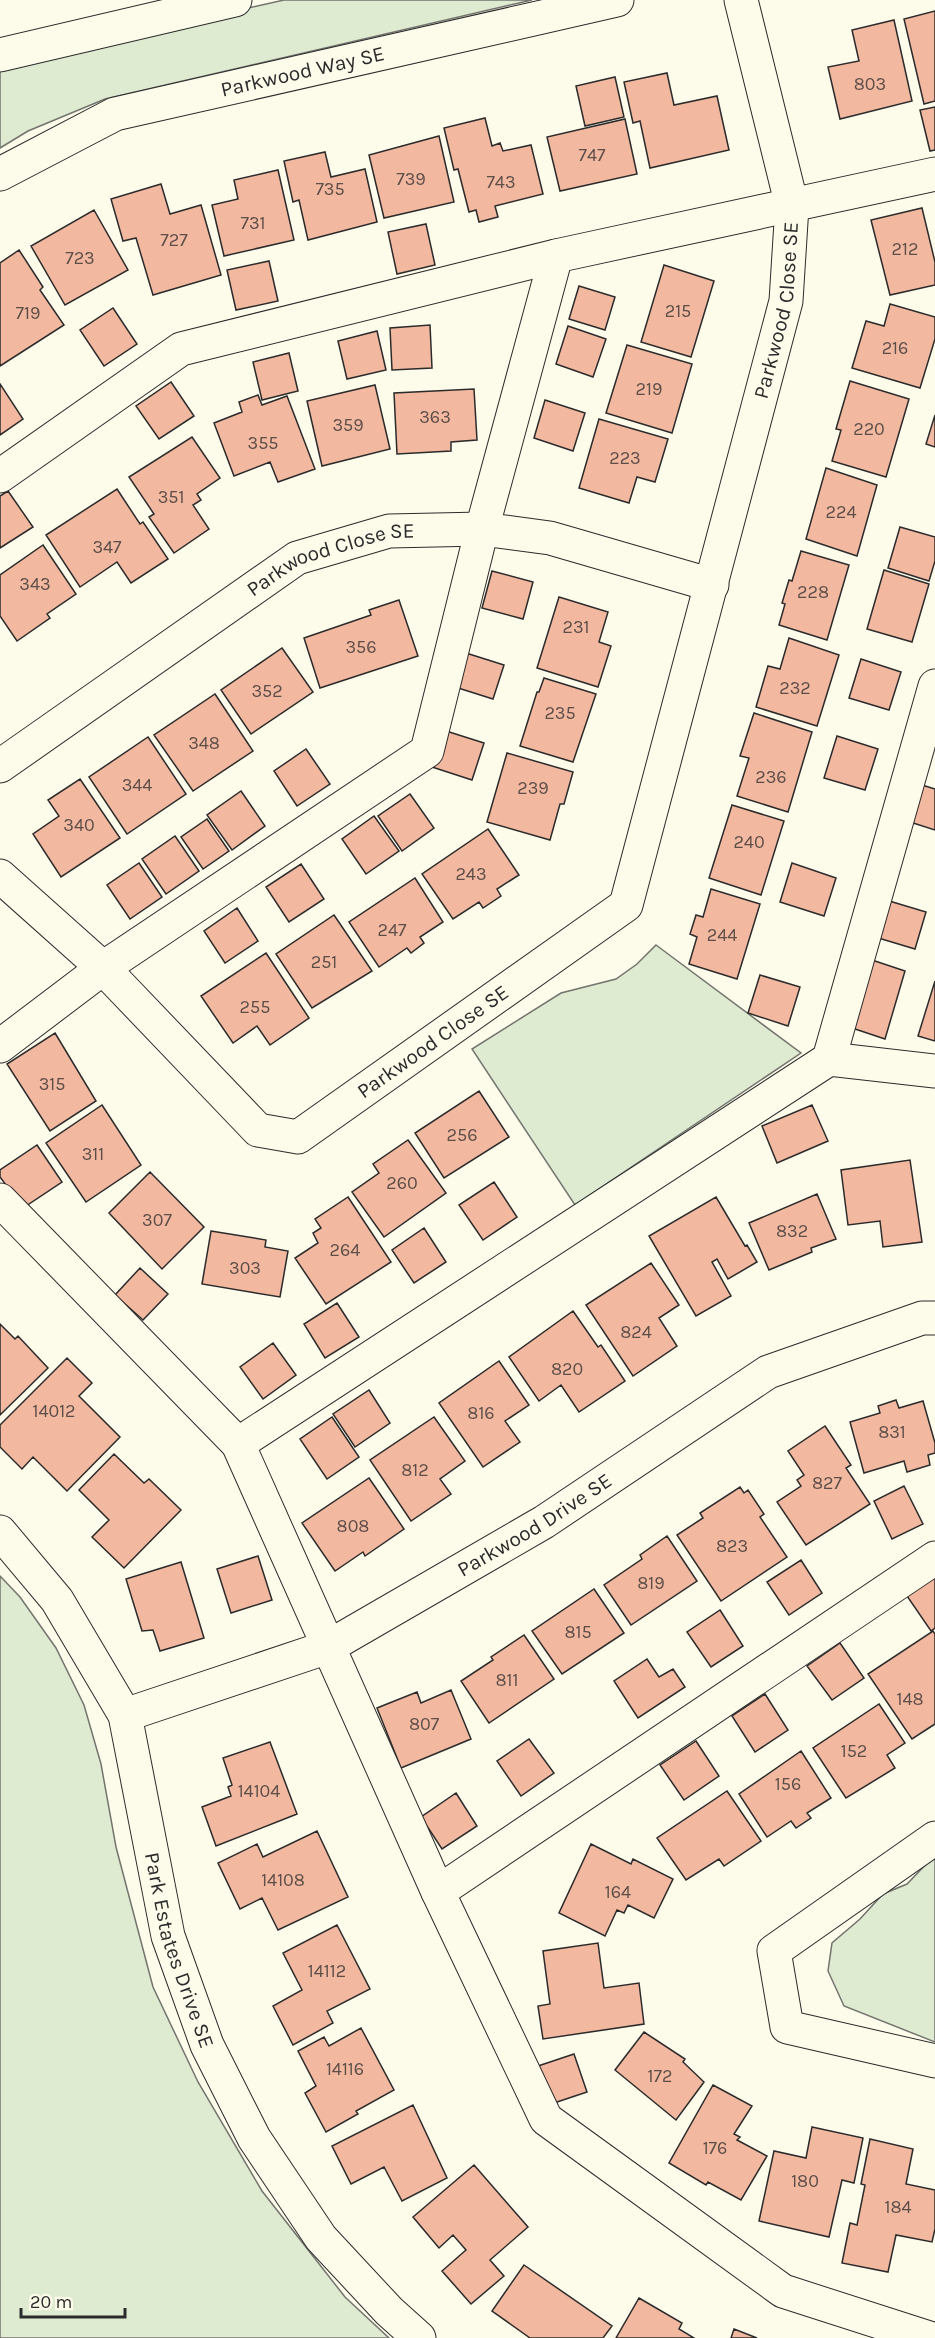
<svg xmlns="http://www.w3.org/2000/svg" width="935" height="2338" font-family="Karla,sans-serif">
<rect width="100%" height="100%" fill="#fdfbea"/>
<path fill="#deebd1" stroke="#74746e" stroke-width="1.5" d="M284,0H532L105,99L28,131L0,148V64Z
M656,945L801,1053L575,1205L472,1049L561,993L616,979L637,964Z
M0,1576L20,1597L56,1648L84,1705L101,1764L116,1847L153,1987L198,2082L262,2191L345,2297L389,2338H0Z
M935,1855V2042L844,2006L828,1971L832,1943L860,1919L883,1894L907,1884Z"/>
<path fill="#f2b8a0" stroke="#2b2b2b" stroke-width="1.5" d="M935,11V101L924,104L904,19Z
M894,20L912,101L840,119L828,67L859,61L852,30Z
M667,73L674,105L717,96L729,150L650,168L640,121L633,123L624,82Z
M615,77L624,117L585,126L576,86Z
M935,107V150L930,151L920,110Z
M485,118L492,146L500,143L503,151L531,145L543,194L495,206L498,217L479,222L476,210L469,212L458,169L454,170L444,128Z
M625,119L637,174L560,191L547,137Z
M439,136L454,202L384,218L369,155Z
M325,152L331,177L365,169L377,222L308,240L299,200L293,202L284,161Z
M278,170L294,240L224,256L212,205L238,199L234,180Z
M161,184L170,214L201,205L221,275L153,295L136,238L123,241L111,199Z
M922,208L935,262V285L890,295L871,220Z
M94,210L128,270L65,305L31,246Z
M426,224L435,265L397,274L388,232Z
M19,250L43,287L40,290L64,325L0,366V263Z
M269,261L278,301L236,310L227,270Z
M664,265L714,281L691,357L641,342Z
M579,286L615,297L605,330L569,319Z
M890,304L935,317V339L920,388L852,368L866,321L884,326Z
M113,308L137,344L104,366L80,330Z
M430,325L432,368L392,370L390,328Z
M568,326L606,339L593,377L556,364Z
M377,331L386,370L347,379L338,341Z
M627,345L692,364L672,433L606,413Z
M289,353L298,391L262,400L253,362Z
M850,381L909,399L886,477L832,461L841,430L836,429Z
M171,382L194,416L159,439L136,406Z
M0,384L23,419L0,435Z
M375,385L390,449L322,466L307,401Z
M474,389L477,440L451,442V451L397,454L394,393Z
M258,395L262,405L287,396L315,469L278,482L270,462L234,476L214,423L242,412L239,402Z
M545,400L585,413L573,451L534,438Z
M935,415V447L926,444Z
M599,419L668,439L655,482L637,477L629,503L579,488Z
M192,437L220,478L197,494L201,500L193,505L209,529L174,553L149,517L154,514L129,477Z
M826,468L877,485L857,556L806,539Z
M117,489L140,524L143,522L168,559L131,583L117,562L80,587L46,535Z
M8,491L33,527L0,548V496Z
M900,527L935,537V561L929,581L888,568Z
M43,545L76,594L47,614L50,618L17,641L0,616V575Z
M801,551L849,565L827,640L779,625L785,604L782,603L789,580L792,581Z
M884,570L929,584L912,642L867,629Z
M492,571L533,582L523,619L482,608Z
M559,597L608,612L599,642L611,646L598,687L537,668Z
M399,600L418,656L320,688L304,638L371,615L369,610Z
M789,638L839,655L817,726L756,707L768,666L780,669Z
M282,648L313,692L251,734L221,690Z
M466,653L504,665L493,699L455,687Z
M861,659L901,672L889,710L849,698Z
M544,678L596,694L573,762L520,746L537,692H539Z
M215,694L253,751L193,791L154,735Z
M754,713L812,732L788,812L737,796L749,758L740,756Z
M443,730L484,743L472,780L432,767Z
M837,736L878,749L865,790L824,778Z
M148,737L186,794L127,834L89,777Z
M306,749L330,784L297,806L274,771Z
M507,753L573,772L564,804H560L550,840L487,822Z
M80,779L120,838L61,877L33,834L59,816L48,800Z
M922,785L935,789V830L910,822Z
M241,791L265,826L232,850L207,815Z
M410,794L434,828L402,851L378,816Z
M732,805L784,821L761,895L709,878Z
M374,816L399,851L366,874L342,839Z
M207,819L229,851L203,869L181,837Z
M488,829L519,875L497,889L501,896L483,908L479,902L453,919L422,874Z
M175,836L199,871L166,894L142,859Z
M139,863L162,897L130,919L107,885Z
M792,863L836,878L824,916L780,902Z
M301,864L324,899L289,922L266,887Z
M415,878L443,922L420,937L424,943L411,953L407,948L379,967L349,922Z
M711,889L760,904L737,979L689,964L697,937L690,934L696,915L703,917Z
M886,900L926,912L915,949L875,937Z
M237,908L258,941L225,963L204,931Z
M334,915L372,971L312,1008L276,954Z
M266,953L309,1018L270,1045L257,1026L233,1043L201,996Z
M866,958L905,971L885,1039L846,1026Z
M760,975L800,987L788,1026L748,1013Z
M935,981V1041L918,1036Z
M55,1033L96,1101L50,1131L7,1064Z
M479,1091L509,1137L444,1178L415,1133Z
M102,1105L141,1165L86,1202L46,1143Z
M812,1105L828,1141L777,1163L762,1126Z
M408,1140L446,1193L384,1237L352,1192L379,1173L373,1164Z
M37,1145L62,1182L23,1208L0,1177V1170Z
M910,1160L922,1242L883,1247L880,1221L848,1225L841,1170Z
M150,1172L204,1227L162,1269L109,1213Z
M494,1182L517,1217L483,1240L459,1205Z
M817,1194L836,1239L811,1248L812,1252L769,1270L749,1223Z
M348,1197L391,1262L326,1304L295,1258L318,1243L313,1233L321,1228L315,1219Z
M716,1197L745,1246L747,1245L757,1262L728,1279L717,1259L712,1262L731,1296L696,1316L649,1236Z
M424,1228L446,1262L414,1283L392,1250Z
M211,1231L266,1240L265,1247L288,1251L280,1297L202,1284Z
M651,1263L679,1305L659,1318L677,1346L633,1376L586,1305Z
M140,1268L168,1294L143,1320L115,1295Z
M337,1303L359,1337L325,1358L304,1324Z
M573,1311L598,1347L601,1345L625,1381L579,1412L561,1385L539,1401L509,1357Z
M0,1324L15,1339L18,1336L48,1368L0,1415Z
M273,1343L296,1375L263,1399L240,1367Z
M67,1358L92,1383L79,1396L120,1437L67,1491L33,1457L22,1469L0,1447V1425Z
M499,1361L529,1405L505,1421L520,1442L483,1467L439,1403Z
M369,1390L390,1423L355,1447L333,1414Z
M896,1400L899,1408L923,1401L935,1443V1453L928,1455L930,1465L907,1472L904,1461L864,1473L850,1422L880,1413L878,1406Z
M332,1417L359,1457L327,1479L300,1439Z
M434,1417L465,1461L440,1479L451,1494L411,1521L370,1460Z
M825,1426L851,1465L846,1468L870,1504L806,1545L777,1502L801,1486L797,1480L804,1475L788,1451Z
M114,1454L144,1483L149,1479L181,1510L124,1568L92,1537L109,1520L79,1490Z
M369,1478L404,1529L365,1556L363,1552L335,1571L302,1523Z
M904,1486L923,1524L892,1539L874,1501Z
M740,1487L744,1493L748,1490L764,1514L760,1517L787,1557L721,1601L677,1535L703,1518L700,1513Z
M667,1536L697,1581L631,1625L604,1585L642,1559L640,1555Z
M258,1556L272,1600L231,1613L217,1569Z
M801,1560L822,1593L789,1615L767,1582Z
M181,1562L204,1638L160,1651L153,1630L142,1631L126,1579Z
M935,1577V1628L931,1631L907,1596Z
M594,1589L624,1633L562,1674L532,1631Z
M720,1610L743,1646L711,1667L687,1632Z
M933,1631L935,1634V1724L912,1739L868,1674Z
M524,1635L554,1679L489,1723L461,1681L493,1660L491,1657Z
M840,1643L864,1678L832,1700L807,1666Z
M647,1659L659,1677L673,1669L685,1687L638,1718L614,1681Z
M451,1690L471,1739L401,1768L377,1708L417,1692L421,1703Z
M765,1694L788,1730L755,1752L732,1716Z
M879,1704L905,1743L887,1755L895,1768L846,1798L813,1748Z
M529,1739L554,1773L521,1796L497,1761Z
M696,1741L719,1776L684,1800L660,1765Z
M270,1742L297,1814L216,1846L202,1807L231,1796L228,1787L232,1785L223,1758Z
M801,1751L831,1798L807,1813L811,1818L796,1828L791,1821L767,1837L739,1794Z
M727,1791L761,1841L724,1866L719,1859L686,1880L657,1838Z
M456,1793L477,1826L442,1849L421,1817Z
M317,1831L348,1897L278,1930L262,1898L240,1909L218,1863L257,1844L263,1857Z
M591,1844L631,1864L633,1859L673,1879L654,1918L628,1905L624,1913L617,1910L605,1936L559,1913Z
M337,1925L370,1989L327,2011L333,2023L293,2045L273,2006L302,1990L283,1953Z
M598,1943L604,1988L639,1983L644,2024L543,2039L538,2006L550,2004L543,1951Z
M361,2028L394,2090L356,2111L358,2114L326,2132L305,2093L316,2086L298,2051L324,2037L329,2046Z
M644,2032L685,2059L683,2062L704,2082L676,2120L615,2070Z
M574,2054L587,2092L542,2107L529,2069Z
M713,2085L752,2106L734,2134L740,2137L737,2140L767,2156L741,2200L708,2182L706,2185L669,2163Z
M413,2105L447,2178L402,2201L384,2167L351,2184L332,2146Z
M812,2127L863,2138L854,2183L842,2180L829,2237L759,2221L774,2151L806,2158Z
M870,2139L913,2149L906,2184L935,2190V2229L932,2242L896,2235L888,2272L842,2263L850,2223L857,2225L865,2185L861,2184Z
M474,2165L528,2227L490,2260L504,2276L471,2304L442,2271L466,2250L453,2235L439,2248L413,2217Z
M524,2265L612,2326L603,2338H530L492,2311Z
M639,2298L682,2323L679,2329L694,2338H616Z
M734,2329L757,2338H731Z"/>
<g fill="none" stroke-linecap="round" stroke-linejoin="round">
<g stroke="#2b2b2b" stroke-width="35">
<g id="minor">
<path id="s1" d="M0,174L115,114L617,0"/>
<path d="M0,476L181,349L556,256L935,174"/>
<path id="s2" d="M0,766L297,558L389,531L482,529L550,538L712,585"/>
<path id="s3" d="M0,876L103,968L258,1130L298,1137L626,905L786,301L792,206L741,0"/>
<path d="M0,1046L103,968L427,751L482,529L556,256"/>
<path d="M829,1059L935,1071"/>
<path d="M0,1200L238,1444L438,1892L546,2119L783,2291L929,2338"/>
<path d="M238,1444L829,1059L935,686"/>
<path id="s4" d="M0,1532L57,1600L125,1715L168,1936L207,2045L254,2138L321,2238L389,2311L419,2338"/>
<path id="s5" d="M125,1715L328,1647L544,1522L768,1372L922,1318H935"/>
<path d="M935,1838L774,1951L787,2027L935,2061"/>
<path d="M438,1892L935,1558"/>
</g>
</g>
<g stroke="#2b2b2b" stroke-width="35">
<path id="major" d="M0,55L235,0"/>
</g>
<use href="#minor" stroke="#fdfbea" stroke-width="33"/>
<use href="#major" stroke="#fdfbea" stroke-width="33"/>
</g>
<g text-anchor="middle" stroke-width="4.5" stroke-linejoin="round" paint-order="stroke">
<g font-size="18" fill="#5d4e48">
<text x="870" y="90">803</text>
<text x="592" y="161">747</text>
<text x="411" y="185">739</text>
<text x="501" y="188">743</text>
<text x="330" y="195">735</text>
<text x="253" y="229">731</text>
<text x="174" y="246">727</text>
<text x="905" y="255">212</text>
<text x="80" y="264">723</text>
<text x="678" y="317">215</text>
<text x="28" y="319">719</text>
<text x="895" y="354">216</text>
<text x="649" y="395">219</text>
<text x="435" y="423">363</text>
<text x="348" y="431">359</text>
<text x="869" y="435">220</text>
<text x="263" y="449">355</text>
<text x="625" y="464">223</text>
<text x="171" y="503">351</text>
<text x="841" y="518">224</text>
<text x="107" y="553">347</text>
<text x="35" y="590">343</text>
<text x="813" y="598">228</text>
<text x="576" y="633">231</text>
<text x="361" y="653">356</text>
<text x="795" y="694">232</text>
<text x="267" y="697">352</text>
<text x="560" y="719">235</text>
<text x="204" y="749">348</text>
<text x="771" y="783">236</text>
<text x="137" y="791">344</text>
<text x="533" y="794">239</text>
<text x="79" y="831">340</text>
<text x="749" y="848">240</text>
<text x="471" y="880">243</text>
<text x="392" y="936">247</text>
<text x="722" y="941">244</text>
<text x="324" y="968">251</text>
<text x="255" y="1013">255</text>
<text x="52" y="1090">315</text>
<text x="462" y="1141">256</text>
<text x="93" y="1160">311</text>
<text x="402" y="1189">260</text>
<text x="157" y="1226">307</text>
<text x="792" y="1237">832</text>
<text x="345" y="1256">264</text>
<text x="245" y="1274">303</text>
<text x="636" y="1338">824</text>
<text x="567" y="1375">820</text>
<text x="54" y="1417">14012</text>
<text x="481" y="1419">816</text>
<text x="892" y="1438">831</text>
<text x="415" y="1476">812</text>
<text x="827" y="1489">827</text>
<text x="353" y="1532">808</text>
<text x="732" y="1552">823</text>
<text x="651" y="1589">819</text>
<text x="578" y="1638">815</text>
<text x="507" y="1686">811</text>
<text x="910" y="1705">148</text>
<text x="424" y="1730">807</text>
<text x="854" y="1757">152</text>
<text x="788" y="1790">156</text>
<text x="259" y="1797">14104</text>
<text x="283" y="1886">14108</text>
<text x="618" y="1898">164</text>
<text x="327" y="1977">14112</text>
<text x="345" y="2075">14116</text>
<text x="660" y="2082">172</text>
<text x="715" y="2154">176</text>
<text x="805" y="2187">180</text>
<text x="898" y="2213">184</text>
</g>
<g font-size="21" fill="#2b2b2b" stroke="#fdfbea">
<text dy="7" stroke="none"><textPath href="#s1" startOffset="322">Parkwood Way SE</textPath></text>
<text dy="7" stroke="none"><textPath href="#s3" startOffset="1419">Parkwood Close SE</textPath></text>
<text dy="7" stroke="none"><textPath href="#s2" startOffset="394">Parkwood Close SE</textPath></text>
<text dy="7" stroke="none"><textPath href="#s3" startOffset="568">Parkwood Close SE</textPath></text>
<text dy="7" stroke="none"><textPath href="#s5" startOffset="454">Parkwood Drive SE</textPath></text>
<text dy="7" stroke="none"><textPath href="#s4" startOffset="464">Park Estates Drive SE</textPath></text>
</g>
</g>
<path d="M21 2308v9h104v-9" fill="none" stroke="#2b2b2b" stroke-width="3"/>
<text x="30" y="2308" font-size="18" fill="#2b2b2b" stroke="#fdfbea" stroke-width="4.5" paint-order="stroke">20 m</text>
</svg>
